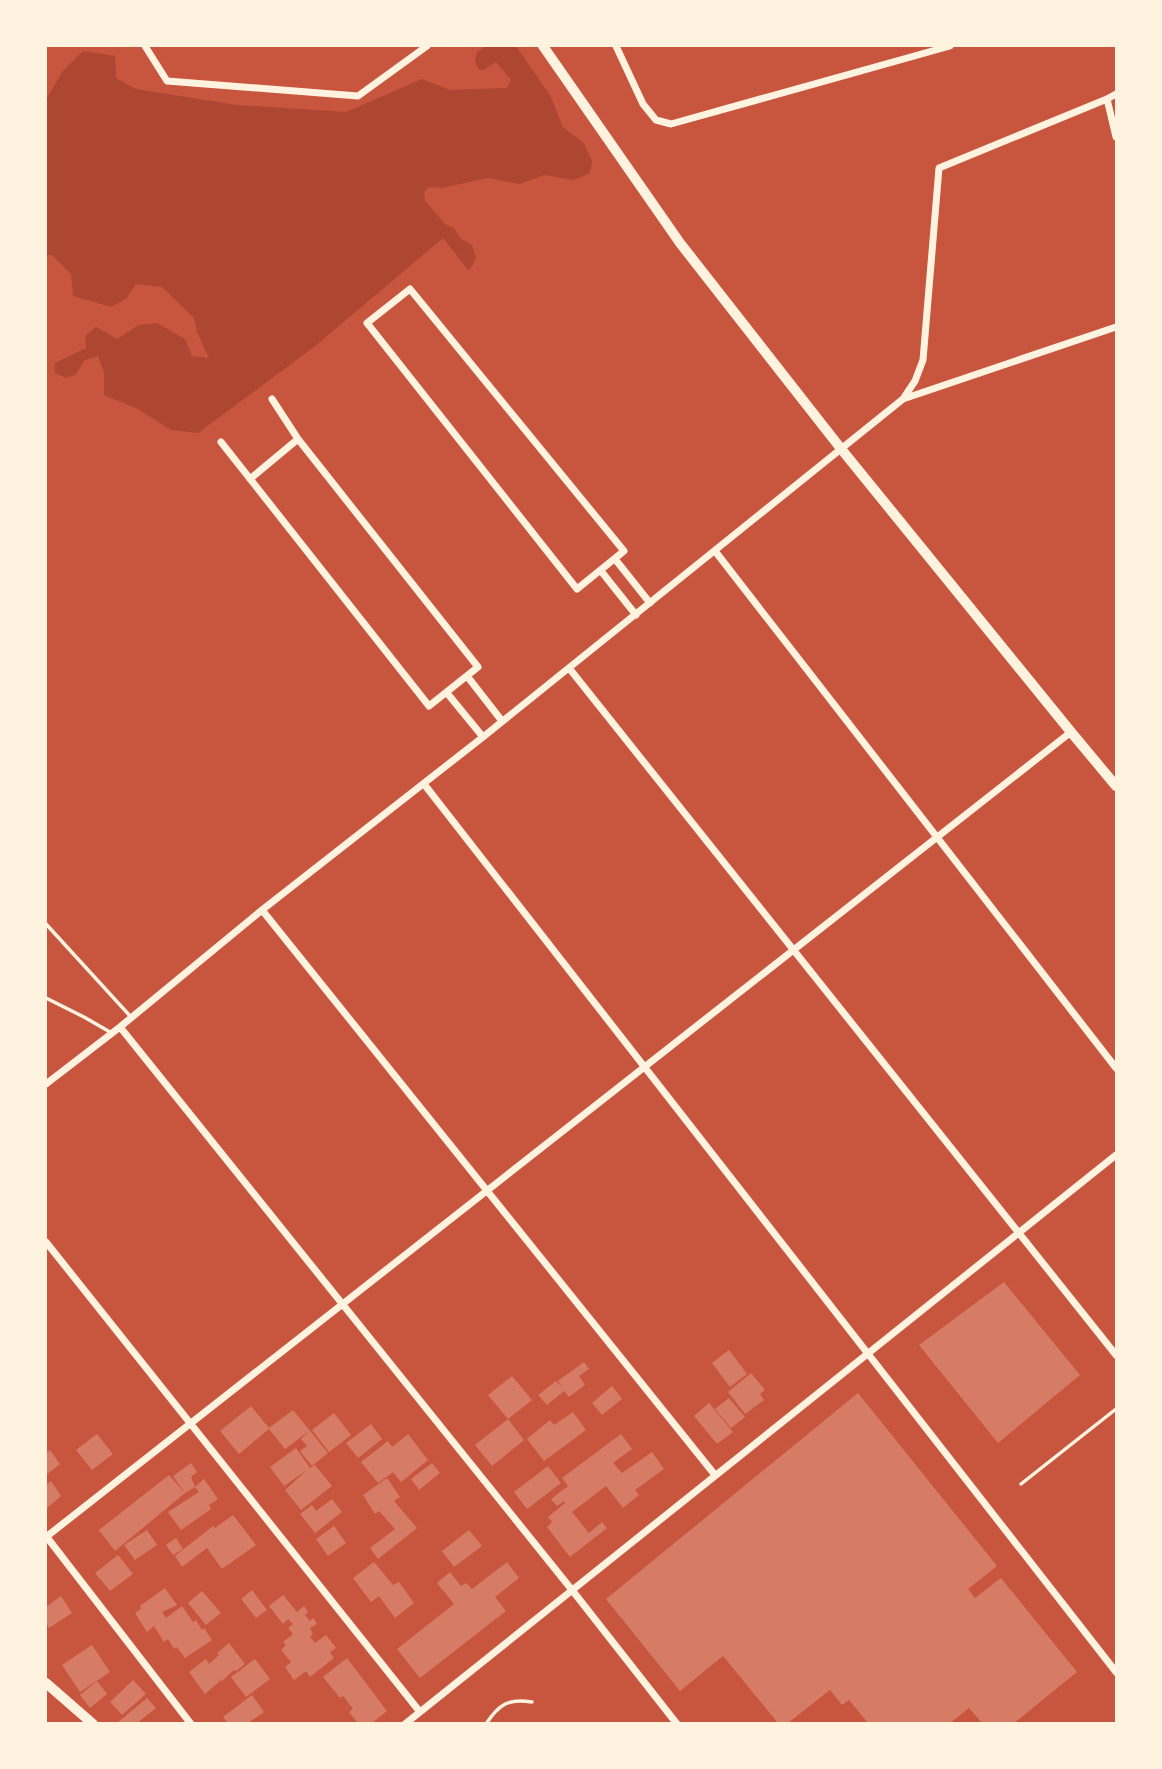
<svg xmlns="http://www.w3.org/2000/svg" width="1162" height="1769" font-family="Signika,sans-serif">
<rect width="100%" height="100%" fill="#c8553d"/>
<path fill="#ae4732" d="M487,46H516L551,97L563,127L584,143L592,161L590,173L574,180L544,175L520,184L488,178L442,188L429,187L424,192L425,201L445,224L455,229L460,238L472,245L476,257L473,265L468,270L443,238L314,347L198,433L171,430L138,409L104,395V373L98,356L85,360L75,375L66,378L55,373V363L86,348L85,336L96,327L117,339L139,325L157,323L185,339L192,356L209,358L197,332L194,318L162,287L136,284L127,298L111,307L73,296L71,274L52,255H46V100L62,72L83,51L115,56L116,78L136,89L237,105L346,112L422,79L450,90L507,88L511,80L496,62L483,70L478,69L475,61L477,52Z"/>
<path fill="#d67c66" d="M1004,1282L1080,1375L998,1443L919,1345Z
M729,1350L747,1374L730,1387L712,1363Z
M584,1362L589,1369L579,1376L585,1385L569,1397L564,1391L547,1405L538,1395L556,1381L563,1388L558,1381Z
M751,1373L765,1390L760,1394L764,1400L745,1414L728,1392Z
M512,1376L532,1400L508,1419L488,1395Z
M612,1386L622,1399L602,1415L592,1403Z
M858,1393L997,1566L968,1589L975,1598L1001,1578L1077,1672L1014,1723H982L969,1708L950,1723H868L849,1700L842,1705L830,1690L788,1723H778L723,1656L680,1691L606,1599Z
M729,1398L745,1417L731,1428L715,1409Z
M709,1403L733,1432L717,1444L694,1416Z
M251,1406L269,1428L293,1410L328,1453L312,1466L300,1451L307,1446L301,1439L309,1431L285,1449L269,1429L239,1454L220,1431Z
M573,1412L586,1430L544,1461L527,1439L550,1420L554,1425Z
M334,1413L351,1435L329,1452L312,1430Z
M508,1419L524,1440L492,1466L475,1445Z
M371,1424L382,1439L358,1458L346,1443Z
M97,1434L113,1454L92,1470L76,1450Z
M408,1434L428,1460L401,1482L393,1472L378,1483L361,1462L388,1441L392,1447Z
M621,1434L632,1449L613,1463L622,1473L652,1452L664,1469L635,1490L639,1495L623,1508L606,1486L572,1512L589,1533L602,1522L607,1528L570,1557L547,1527L552,1522L548,1517L565,1503L564,1501L557,1506L551,1499L568,1486L562,1478Z
M296,1448L310,1468L315,1465L332,1486L301,1510L285,1490L307,1470L284,1486L270,1467Z
M50,1450L60,1464L46,1475V1453Z
M191,1463L197,1472L191,1477L195,1487L204,1479L218,1499L209,1505L211,1509L181,1530L168,1512L199,1492L195,1487L185,1493L173,1476Z
M432,1463L440,1473L419,1490L411,1479Z
M548,1466L561,1483L527,1509L514,1492Z
M169,1475L185,1493L115,1551L99,1530Z
M387,1478L400,1497L394,1501L417,1528L378,1559L370,1548L395,1529L379,1511L375,1514L363,1495Z
M51,1481L61,1496L46,1509V1485Z
M332,1499L342,1512L315,1533L300,1514L312,1505L316,1511Z
M233,1515L256,1545L222,1569L207,1548L182,1567L175,1556L213,1526L215,1528Z
M334,1526L346,1543L328,1556L316,1539Z
M147,1530L157,1545L135,1560L124,1545Z
M469,1530L482,1546L454,1567L442,1551Z
M176,1538L183,1549L173,1555L166,1545Z
M118,1555L133,1574L110,1591L95,1573Z
M374,1562L393,1585L399,1582L414,1603L395,1618L379,1596L371,1602L353,1578Z
M507,1562L519,1578L495,1597L506,1611L420,1678L397,1649L454,1604L437,1583L450,1572L461,1586L466,1583L472,1589Z
M165,1588L177,1605L162,1612L166,1618L182,1606L193,1622L196,1620L202,1630L204,1628L212,1640L185,1658L177,1647L174,1649L168,1639L164,1642L154,1626L147,1632L135,1613L141,1609L140,1606Z
M252,1590L267,1610L256,1618L241,1599Z
M202,1591L221,1613L206,1625L188,1603Z
M283,1595L297,1612L304,1606L308,1612L305,1615L310,1621L313,1618L317,1624L310,1628L313,1634L310,1637L315,1643L326,1635L336,1648L330,1652L334,1658L310,1677L306,1671L294,1680L285,1667L291,1662L281,1650L286,1645L283,1642L293,1634L288,1628L293,1624L288,1619L283,1624L269,1606Z
M61,1596L72,1613L49,1628L46,1623V1607Z
M229,1643L245,1664L236,1671L234,1670L222,1681L221,1680L205,1694L189,1672L206,1659L209,1664L219,1655L217,1653Z
M92,1645L110,1672L80,1692L62,1665Z
M347,1658L387,1711L372,1723H358L349,1712L353,1709L343,1696L340,1698L323,1677Z
M255,1659L270,1679L246,1697L231,1677Z
M133,1680L146,1694L122,1715L110,1702Z
M97,1681L107,1694L90,1708L80,1695Z
M252,1695L264,1712L248,1723H228L223,1717Z
M147,1698L156,1708L137,1723H117Z"/>
<g fill="none" stroke-linecap="round" stroke-linejoin="round">
<path stroke="#fff3e0" stroke-width="3.5" d="M46,924L131,1017
M46,998L84,1017L110,1032
M1021,1484L1116,1409
M486,1724C499,1704 509,1698 532,1702"/>
<path stroke="#fff3e0" stroke-width="7" d="M145,46L167,81L358,96L427,46
M616,46L643,104L656,120L671,124L950,46
M1107,99L1116,137
M410,289L624,551L577,589L367,323Z
M903,399L1116,327
M221,442L429,706L478,667L298,439L272,399
M250,479L298,439
M715,551L1116,1068
M615,559L650,603
M601,571L636,615
M569,668L1116,1355
M467,676L502,721
M447,693L483,737
M424,784L1116,1672
M262,910L715,1475
M120,1027L572,1590L677,1724
M46,1084L120,1027L262,910L483,737L903,399L915,381L923,360L939,168L1107,99L1116,94
M46,1242L420,1712
M46,1536L191,1724
M46,1537L1071,732
M405,1724L1116,1155"/>
<path stroke="#fff3e0" stroke-width="10" d="M543,46L680,243L842,450L1071,732L1116,786"/>
<path stroke="#fff3e0" stroke-width="10" d="M46,1683L93,1724"/>
</g>
<rect width="1162" height="1769" fill="none" stroke="#fff3e0" stroke-width="94"/>
</svg>
